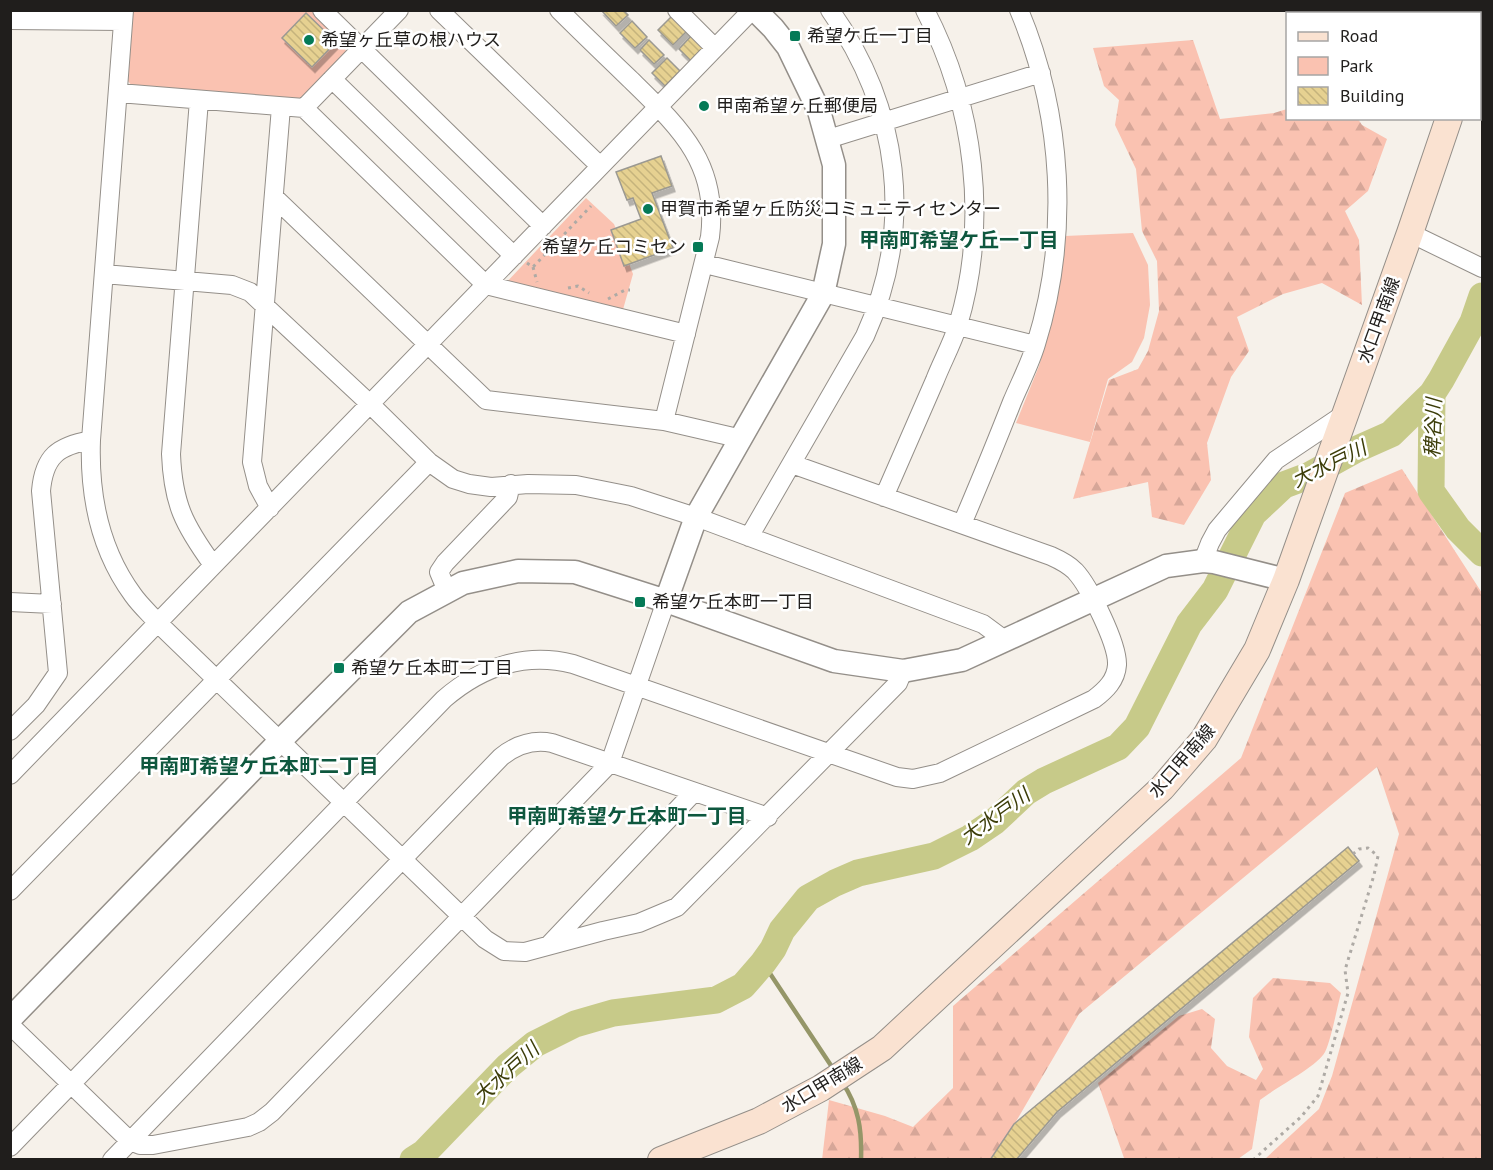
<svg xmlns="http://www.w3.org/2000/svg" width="1493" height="1170" font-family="'PT Sans','Noto Sans JP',sans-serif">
<defs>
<pattern id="forest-firs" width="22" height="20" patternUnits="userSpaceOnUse" patternTransform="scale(1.5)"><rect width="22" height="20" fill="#fac2b1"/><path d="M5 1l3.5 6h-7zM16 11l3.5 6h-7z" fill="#d6a698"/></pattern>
<pattern id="building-back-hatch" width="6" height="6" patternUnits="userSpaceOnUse" patternTransform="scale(1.5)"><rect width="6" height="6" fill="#e6d191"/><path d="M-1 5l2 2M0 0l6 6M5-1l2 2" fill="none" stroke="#c5b37c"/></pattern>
<filter id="shadow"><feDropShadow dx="3" dy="5.5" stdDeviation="0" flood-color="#0004"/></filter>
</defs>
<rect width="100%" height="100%" fill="#f6f1ea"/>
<path fill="#fac2b1" d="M132,11H312L345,42L346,56L307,96L291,101L135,89L126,79Z
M586,198L614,224L633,274L622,313L503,286Z
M1133,233L1148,265L1150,305L1144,338L1132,362L1108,379L1090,442L1016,423L1039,366L1055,310L1065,236Z"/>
<path fill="url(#forest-firs)" d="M1193,40L1220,119L1274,113L1287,109L1288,118L1358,119L1362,125L1387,139L1368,191L1345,211L1359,240L1362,305L1322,283L1283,294L1237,317L1249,351L1231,377L1207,443L1211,480L1184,525L1152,517L1148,482L1073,499L1109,380L1138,369L1148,351L1159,311L1157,261L1142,231L1136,169L1115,125L1119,100L1104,86L1093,48Z
M1402,469L1482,593V1159H1265L1319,1109L1332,1076L1399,834L1377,767L1079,1014L994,1159L822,1160L829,1100L885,1116L913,1127L953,1088V1006L1241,758L1345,493Z
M1273,978L1330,983L1341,993C1337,1008 1331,1040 1325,1052C1318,1066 1275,1088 1260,1100L1252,1149L1238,1159L1124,1158L1098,1083L1179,1016L1202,1009L1215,1019L1211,1048L1227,1066L1256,1080L1263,1069L1249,1037L1253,998Z"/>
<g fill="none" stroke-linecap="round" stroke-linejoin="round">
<path stroke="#959668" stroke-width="4.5" d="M763,963L834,1070
M842,1082C859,1107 862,1130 861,1160"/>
<path stroke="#c7ca89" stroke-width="27" d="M1432,394L1431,491L1458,529L1482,553
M413,1160L424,1153L508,1066L535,1044L575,1024L613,1013L716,1000L743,986L763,963L773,949L782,930L808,898L835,883L858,873L934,856L970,838L995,821L1026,792L1044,781L1118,747L1137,727L1189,624L1215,590L1253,514L1284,485L1308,476L1355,450L1391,434L1432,394L1441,380L1473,322L1482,296"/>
</g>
<path fill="url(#building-back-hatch)" stroke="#9b9992" stroke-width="1.5" filter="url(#shadow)" d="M601,10H623L628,15L616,26Z
M306,13L336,42L312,67L282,38Z
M673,15L688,30L673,45L658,30Z
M632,21L647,37L635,48L620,33Z
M692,35L705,47L691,61L679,49Z
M649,40L664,55L654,64L640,50Z
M667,58L680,71L665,86L652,73Z
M661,156L672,186L652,193L673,248L624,266L611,230L641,219L633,198L627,200L616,172Z
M1348,847L1359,861L1057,1112L1016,1160H990L1014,1124L1033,1108Z"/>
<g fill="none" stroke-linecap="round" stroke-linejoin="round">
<g stroke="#948f89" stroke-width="20">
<path id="minor" d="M124,10L91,440C89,495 100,550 133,595C140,605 150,614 158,623L485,939L504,951L525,952L603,931L639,923L677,907L898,683L903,671
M322,10L543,226
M439,10L600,166
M559,10C583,34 607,57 632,81C680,128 719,164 710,237L664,421
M677,10L715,48
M10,20L123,21
M332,79L514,256
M119,93L304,108L399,10
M199,100L171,454C173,504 184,525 213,565
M304,108L486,285L686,334
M828,139L1041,73
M274,197L486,400L664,421L742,439
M1410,233L1482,268
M705,264L1035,345
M104,274L232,285L250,292L370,404L429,462L453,479L469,484L491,487L528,484L576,485L631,496L696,517L983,624L1006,641
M884,497C901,458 918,419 935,380C942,362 952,344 958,325C989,222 975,106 925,10
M270,508L258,486L252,462L281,107
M962,524C979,484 996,443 1012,402C1020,383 1030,364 1036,344C1070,235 1063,115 1019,10
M749,537L865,336C915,226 900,109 830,10
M1203,561L1210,543L1217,530L1276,460L1346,413
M447,591L439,572L445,563L508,497L511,484
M10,602L52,604
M10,731L36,705L58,673L41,491C44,456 58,446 91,440
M10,775L752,10
M10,891L429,462
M549,945L694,792
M10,1025L130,1141L140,1145H153L248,1127L259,1122L272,1112L610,763L666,601
M10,1147L444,699C481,667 525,652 573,664L897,777L913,779L940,773L1094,699C1106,690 1116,680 1117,665C1118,644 1089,586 1075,571C1068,564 1060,560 1051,556L792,464
M112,1160L501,757C516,745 533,739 552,743L768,817"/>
</g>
<g stroke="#948f89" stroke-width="25">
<path id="tertiary" d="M666,601L696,517L823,294L834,244V165L819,111L788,47L773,28L755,10
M10,1019L280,741L409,612L463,583L518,571L575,572L666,601L834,661L903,671L962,660L1166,566L1203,561L1214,562L1286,580"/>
</g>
<g stroke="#948f89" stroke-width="28">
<path id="secondary" d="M1480,32L1482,23
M661,1160L759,1121L821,1088L882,1048L1162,788L1204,739L1257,650L1286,580L1410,233L1449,118"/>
</g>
<path stroke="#aeaaa5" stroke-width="3" stroke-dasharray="3 4.5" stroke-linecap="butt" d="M527,263L533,267L591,206
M533,267L537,282
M568,288L578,286L589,293
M608,299L625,290H630
M1253,1160L1301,1117L1318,1096L1348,993L1345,970L1374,875L1378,856L1368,848L1359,849L1353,854"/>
<use href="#minor" stroke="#fff" stroke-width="18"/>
<use href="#tertiary" stroke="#fff" stroke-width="22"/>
<use href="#secondary" stroke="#fae2d1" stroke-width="26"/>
</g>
<g fill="#057a57" stroke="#fff" stroke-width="2">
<rect x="789" y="30" width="12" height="12" rx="3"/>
<circle cx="309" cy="40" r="6"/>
<circle cx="704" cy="106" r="6"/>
<circle cx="648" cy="209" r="6"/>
<rect x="692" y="241" width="12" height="12" rx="3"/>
<rect x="634" y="596" width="12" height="12" rx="3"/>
<rect x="333" y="662" width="12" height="12" rx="3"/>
</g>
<g text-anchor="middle" stroke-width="5" stroke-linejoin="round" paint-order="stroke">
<g font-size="18" fill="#201e1c" stroke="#fff" text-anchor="start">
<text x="807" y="42">希望ケ丘一丁目</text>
<text x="321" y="46">希望ヶ丘草の根ハウス</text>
<text x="716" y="112">甲南希望ヶ丘郵便局</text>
<text x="660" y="215">甲賀市希望ヶ丘防災コミュニティセンター</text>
<text x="686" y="253" text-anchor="end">希望ケ丘コミセン</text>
<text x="652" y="608">希望ケ丘本町一丁目</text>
<text x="351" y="674">希望ケ丘本町二丁目</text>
</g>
<g font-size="18" fill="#201e1c" stroke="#fff">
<text transform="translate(1379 320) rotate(-70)" y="6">水口甲南線</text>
<text transform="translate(1182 761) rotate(-49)" y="6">水口甲南線</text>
<text transform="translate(822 1085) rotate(-31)" y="6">水口甲南線</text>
</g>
<g font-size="20" font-weight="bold" fill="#0e573e" stroke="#fff">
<text x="959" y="247">甲南町希望ケ丘一丁目</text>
<text x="259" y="773">甲南町希望ケ丘本町二丁目</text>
<text x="627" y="823">甲南町希望ケ丘本町一丁目</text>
</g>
<g font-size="20" font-style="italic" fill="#3c3d09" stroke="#fff">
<text transform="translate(1433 428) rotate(-88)" y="7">稗谷川</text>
<text transform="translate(1329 464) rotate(-26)" y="7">大水戸川</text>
<text transform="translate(995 816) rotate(-36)" y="7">大水戸川</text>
<text transform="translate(506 1073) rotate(-42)" y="7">大水戸川</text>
</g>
</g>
<rect width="1493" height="1170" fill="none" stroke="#201e1c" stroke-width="24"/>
<rect x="1286" y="12" width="195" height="108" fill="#ffffff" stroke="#a6a5a4" stroke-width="1.5"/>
<rect x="1298" y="32" width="30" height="9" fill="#fae2d1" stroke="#a6a5a4" stroke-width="1.5"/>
<text x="1340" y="42" font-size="18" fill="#201e1c">Road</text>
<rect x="1298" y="57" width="30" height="18" fill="#fac2b1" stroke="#a6a5a4" stroke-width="1.5"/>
<text x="1340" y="72" font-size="18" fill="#201e1c">Park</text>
<rect x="1298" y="87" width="30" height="18" fill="url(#building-back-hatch)" stroke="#a6a5a4" stroke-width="1.5"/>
<text x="1340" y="102" font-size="18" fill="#201e1c">Building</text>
</svg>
